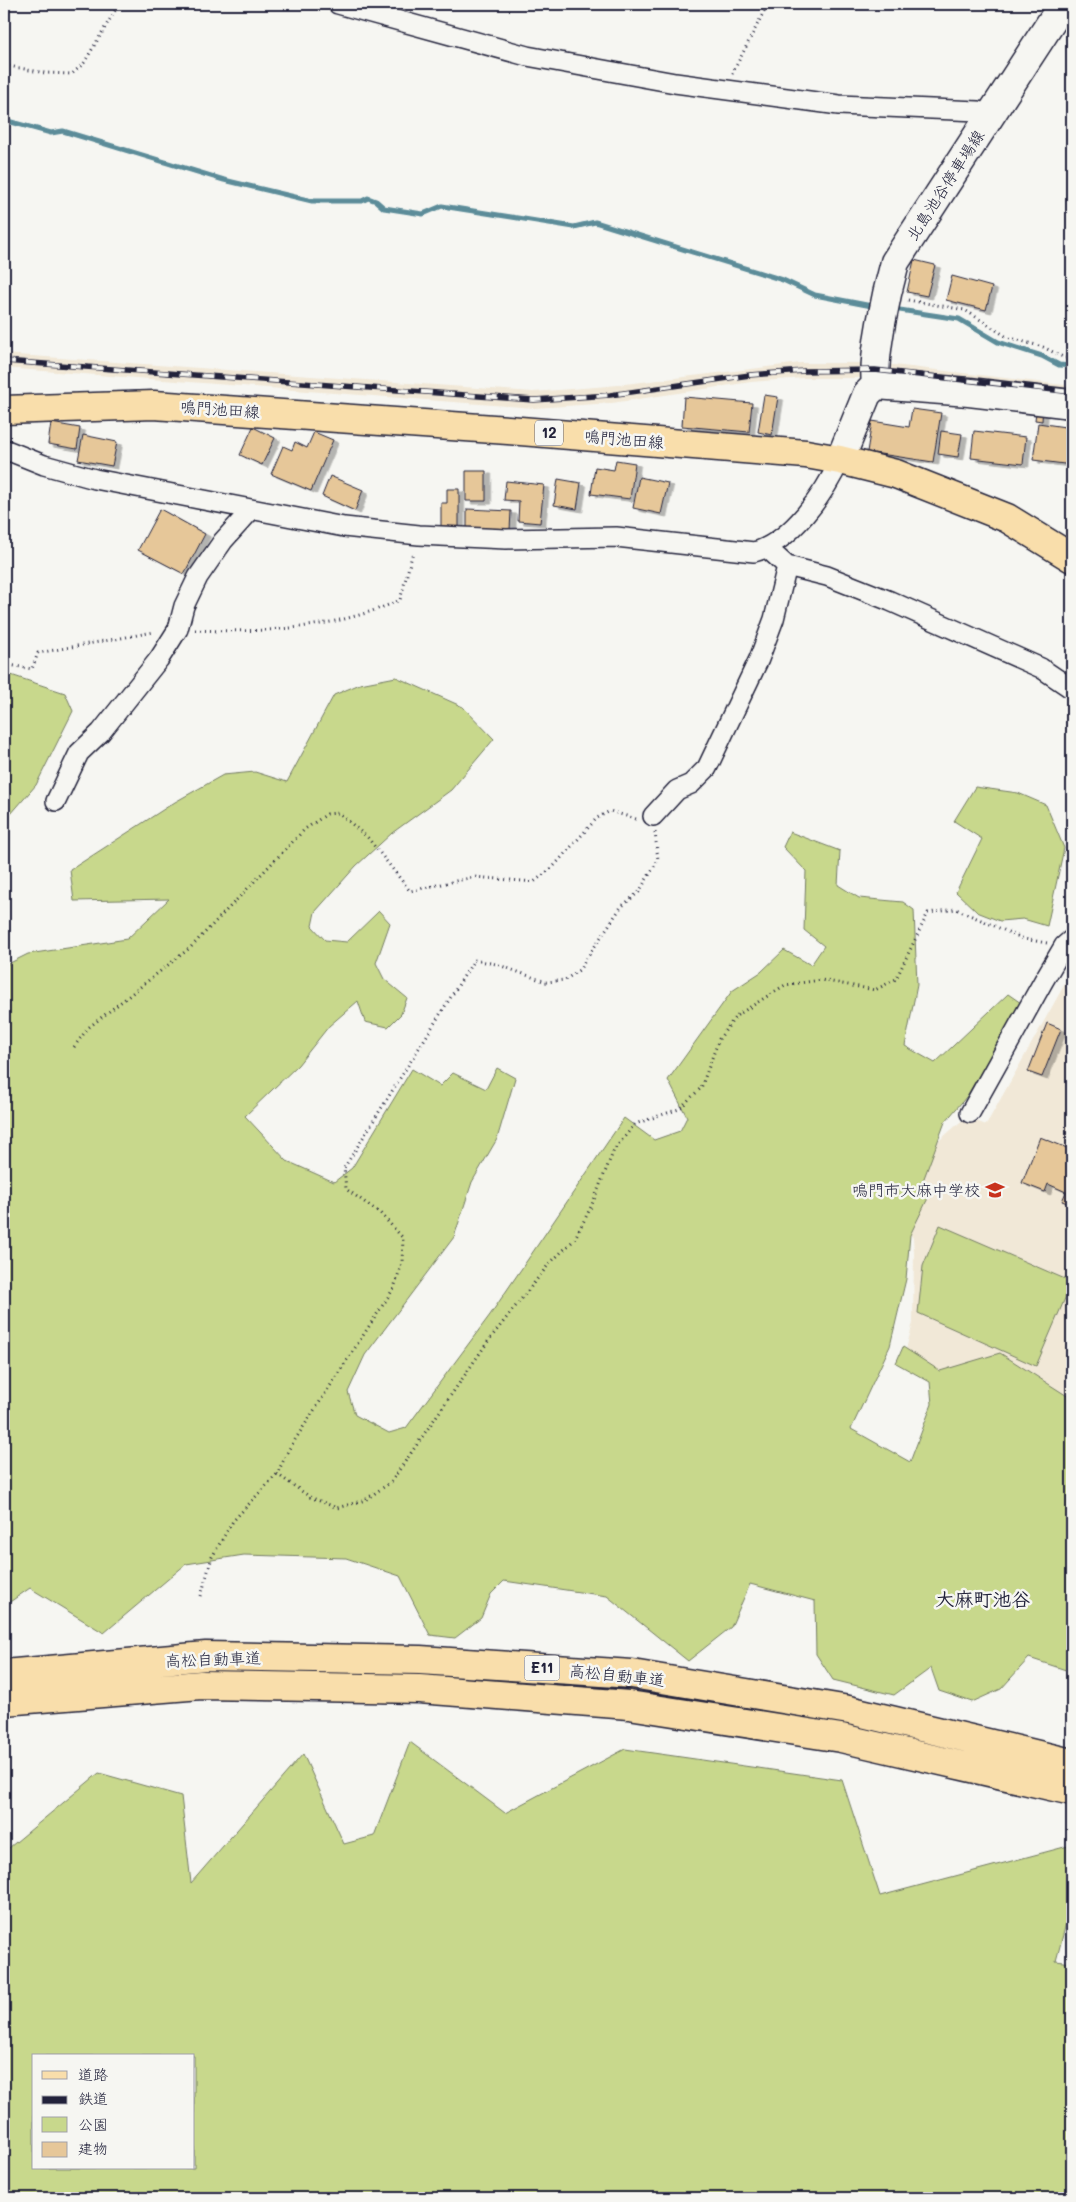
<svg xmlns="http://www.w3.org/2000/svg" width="1076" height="2202" font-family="Mali,'Klee One',sans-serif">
<defs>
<filter id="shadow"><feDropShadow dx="5.5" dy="3" stdDeviation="0" flood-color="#0004"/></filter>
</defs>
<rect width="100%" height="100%" fill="#f6f6f2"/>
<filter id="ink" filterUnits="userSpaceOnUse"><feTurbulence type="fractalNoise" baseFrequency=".02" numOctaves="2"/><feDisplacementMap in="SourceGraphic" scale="10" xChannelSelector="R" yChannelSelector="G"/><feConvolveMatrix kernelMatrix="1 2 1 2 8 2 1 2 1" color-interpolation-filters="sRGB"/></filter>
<g filter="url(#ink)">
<path fill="#f1e8d7" d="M4,354L533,392L608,386L801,363H877L1072,386V400L875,378H804L751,382L612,403L534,408L4,368Z
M1072,971V1460L965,1397L905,1353L913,1323L914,1252L913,1238L907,1229L927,1151L966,1117L986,1125Z"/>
<path fill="#c8d88c" stroke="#757d64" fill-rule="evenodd" d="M5,673L65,693L73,711L36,785L4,822Z
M396,677L463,707L494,739L451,790L392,833L356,866L315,912L312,926L325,940L347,942L379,911L390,923L376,963L384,979L407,998L401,1014L388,1027L365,1022L358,1001L329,1026L298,1065L245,1116L287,1161L334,1182L352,1168L412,1069L440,1086L453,1073L486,1089L497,1068L515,1078L497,1139L472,1182L454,1237L365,1355L348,1392L355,1415L389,1433L406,1428L490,1315L624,1118L654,1140L680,1131L687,1117L668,1080L732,991L761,972L784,950L811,965L824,946L804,930L806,871L783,847L790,832L840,851L838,885L859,898L903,902L914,910L917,985L905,1046L935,1063L1008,994L1021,1003L967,1096L945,1122L921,1186L930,1194L910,1235L906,1279L890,1346L851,1429L910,1462L932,1404L930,1382L896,1363L903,1347L940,1371L1000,1353L1072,1399V1672L1029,1658L1001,1689L972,1702L939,1691L931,1668L894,1695L833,1680L816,1654L815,1601L750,1584L731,1627L688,1661L607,1596L504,1581L491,1594L481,1618L455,1638L430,1635L400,1576L346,1558L244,1555L186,1564L104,1633L30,1588L4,1606V966L28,954L127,939L169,899L74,901L70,870L175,802L223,775L255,772L287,782L334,695L360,684Z
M975,787L1018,793L1046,805L1064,848L1047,926L1023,919L1000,921L977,912L956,892L982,839L954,821Z
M940,1225L1072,1282L1036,1366L918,1313L923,1266Z
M410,1742L505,1813L625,1749L842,1780L880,1896L1072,1845V1901L1056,1961L1072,1963V2198H4V1852L99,1773L181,1796L191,1883L303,1754L344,1844L374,1836ZM34,2056H194V2168H34Z"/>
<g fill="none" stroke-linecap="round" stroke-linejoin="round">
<path stroke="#5b8c99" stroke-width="5" d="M4,120L51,133L63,131L224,180L312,201H362L368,198L376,201L384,208L423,214L442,206L574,227L595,222L783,280L815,295L877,307
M893,309L959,319L998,342L1042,356L1059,365L1072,366"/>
</g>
<path fill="#e6c799" stroke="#22223b" filter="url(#shadow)" d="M914,260L935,265L927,296L907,292Z
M952,276L992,287L986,310L946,300Z
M764,395L778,397L772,435L758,432Z
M684,397L752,403L749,432L682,426Z
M1037,404L1043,405L1042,421L1035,420Z
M912,409L941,413L933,462L867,452L872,421L909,427Z
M51,423L80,428L77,449L48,444Z
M1038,423L1072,428V465L1033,460Z
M253,427L275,438L262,465L240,455Z
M941,431L962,434L958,457L938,454Z
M974,431L1026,437L1023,464L971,458Z
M314,432L333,440L311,491L271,474L283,446L292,450L295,442L307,448Z
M83,435L117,442L112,466L78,460Z
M616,460L635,463L630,499L591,494L595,467L614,470Z
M466,471H486V501H466Z
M330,476L363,490L355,511L322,496Z
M639,477L668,483L661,514L633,508Z
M558,479L581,483L577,509L554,505Z
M506,481L544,485L540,523L518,521L519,501L504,500Z
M447,489H459V527L441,526V503H447Z
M160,509L205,534L184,574L138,550Z
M467,509L511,511L510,530L467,529Z
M1047,1023L1061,1029L1042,1077L1028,1072Z
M1040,1137L1072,1150V1205L1062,1201L1066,1192L1048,1184L1045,1192L1022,1183Z"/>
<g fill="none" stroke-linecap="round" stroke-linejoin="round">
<g stroke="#22223b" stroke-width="22">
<path id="minor" d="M338,4L527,56L675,83L839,105L978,111L991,115
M4,449L44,465L95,479L344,527L419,535L506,539L616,537L754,552C791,542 825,493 840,460
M767,548L787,566L827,576L890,601L1041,668L1072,689
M56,801L79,753L101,732L159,659L178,629L184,606L198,577L223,541L251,510
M653,816L677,790L691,784L707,768L759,659L774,619L787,566
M970,1113L1044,980L1064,946L1072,939"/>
</g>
<g stroke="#22223b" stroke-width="31">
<path id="secondary" d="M876,385C872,356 887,291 895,262L1063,4
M840,460L867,394L876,385L969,392L1072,404"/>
</g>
<g stroke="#22223b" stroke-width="31">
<path id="primary" d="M4,410L154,405L508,430L806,454L840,460L896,474L1007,518L1072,558"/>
</g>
<g stroke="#22223b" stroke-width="31">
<path id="motorway" d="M4,1674L206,1656L420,1660L632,1674L849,1710L1072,1763
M4,1701L201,1685L419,1689L629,1705L841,1738L1072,1791"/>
</g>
<path stroke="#22223b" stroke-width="3" stroke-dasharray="1 4" stroke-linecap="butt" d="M4,65L45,73L72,74L84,63L119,4
M732,74L768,4
M908,300L965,310L1007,337L1043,347L1065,358H1072
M195,630C265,633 336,629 400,600L413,552
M4,664L32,669L38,653L154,632
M74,1047L88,1028L191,947L305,829L327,814L339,813L368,838L410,891L474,877L534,882L553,867L597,818L610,811L636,819
M277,1474L310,1497L337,1508L365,1500L391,1482L489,1340L549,1264L574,1240L591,1207L614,1150L635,1124L679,1109L701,1088L719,1039L736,1016L785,985L821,980L875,990L896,979L928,913L956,909L1024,939L1047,943
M201,1596L212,1557L233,1521L277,1474L289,1449L394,1288L402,1263L403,1238L380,1213L346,1189L344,1168L474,960L496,964L546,982L565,980L579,970L621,907L639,892L658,860L655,832"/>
<use href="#minor" stroke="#f6f6f2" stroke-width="19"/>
<use href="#secondary" stroke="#f6f6f2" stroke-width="28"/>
<use href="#primary" stroke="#f9deab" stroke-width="28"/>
<use href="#motorway" stroke="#f9deab" stroke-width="28"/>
<g stroke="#22223b" stroke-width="5.5">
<path id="rail" d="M4,361L534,400L610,395L750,375L804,371L875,370L1072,392"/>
</g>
<use href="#rail" stroke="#f6f6f2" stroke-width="4" stroke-dasharray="11" stroke-linecap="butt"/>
</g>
</g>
<defs>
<g id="school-bare" transform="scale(1.5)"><path d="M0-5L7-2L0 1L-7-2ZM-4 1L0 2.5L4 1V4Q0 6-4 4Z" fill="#c8321e" stroke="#f6f6f2" stroke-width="2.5" paint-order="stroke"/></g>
</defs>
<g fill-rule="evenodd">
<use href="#school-bare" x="995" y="1190"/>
</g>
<g text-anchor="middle" stroke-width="5" stroke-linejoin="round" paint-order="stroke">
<g fill="#f6f6f2" stroke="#626272" stroke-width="1">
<rect x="535" y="420.5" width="28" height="25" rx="4"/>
<rect x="524.5" y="1655.5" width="35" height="25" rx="4"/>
</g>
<g font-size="15" font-weight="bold" fill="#22223b">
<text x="549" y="438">12</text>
<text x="542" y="1673">E11</text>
</g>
<g font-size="16" fill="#22223b" stroke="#f6f6f2">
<text transform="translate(945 185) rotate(-57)" y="6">北島池谷停車場線</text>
<text transform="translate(220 409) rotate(4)" y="6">鳴門池田線</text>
<text transform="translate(624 439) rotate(5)" y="6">鳴門池田線</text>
<text transform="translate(213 1659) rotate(-2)" y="6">高松自動車道</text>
<text transform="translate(617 1675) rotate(6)" y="6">高松自動車道</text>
</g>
<g font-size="16" fill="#22223b" stroke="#f6f6f2" text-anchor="end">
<text x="980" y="1196">鳴門市大麻中学校</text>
</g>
<g font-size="19" font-weight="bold" fill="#22223b" stroke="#f6f6f2">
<text x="983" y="1606">大麻町池谷</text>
</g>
</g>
<rect width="1076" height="2202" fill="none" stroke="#f6f6f2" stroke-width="20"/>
<rect x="10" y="10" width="1056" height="2182" fill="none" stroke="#22223b" stroke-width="2" filter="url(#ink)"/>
<rect x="32" y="2054" width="162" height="115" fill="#f6f6f2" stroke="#a1a1a9"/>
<rect x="42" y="2071" width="25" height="8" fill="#f9deab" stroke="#a1a1a9"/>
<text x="78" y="2080" font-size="15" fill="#22223b">道路</text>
<rect x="42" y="2096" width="25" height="8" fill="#22223b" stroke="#a1a1a9"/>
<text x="78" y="2104" font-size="15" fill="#22223b">鉄道</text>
<rect x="42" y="2117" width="25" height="15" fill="#c8d88c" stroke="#a1a1a9"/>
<text x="78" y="2130" font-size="15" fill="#22223b">公園</text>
<rect x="42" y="2142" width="25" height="15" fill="#e6c799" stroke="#a1a1a9"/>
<text x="78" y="2154" font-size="15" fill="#22223b">建物</text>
</svg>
